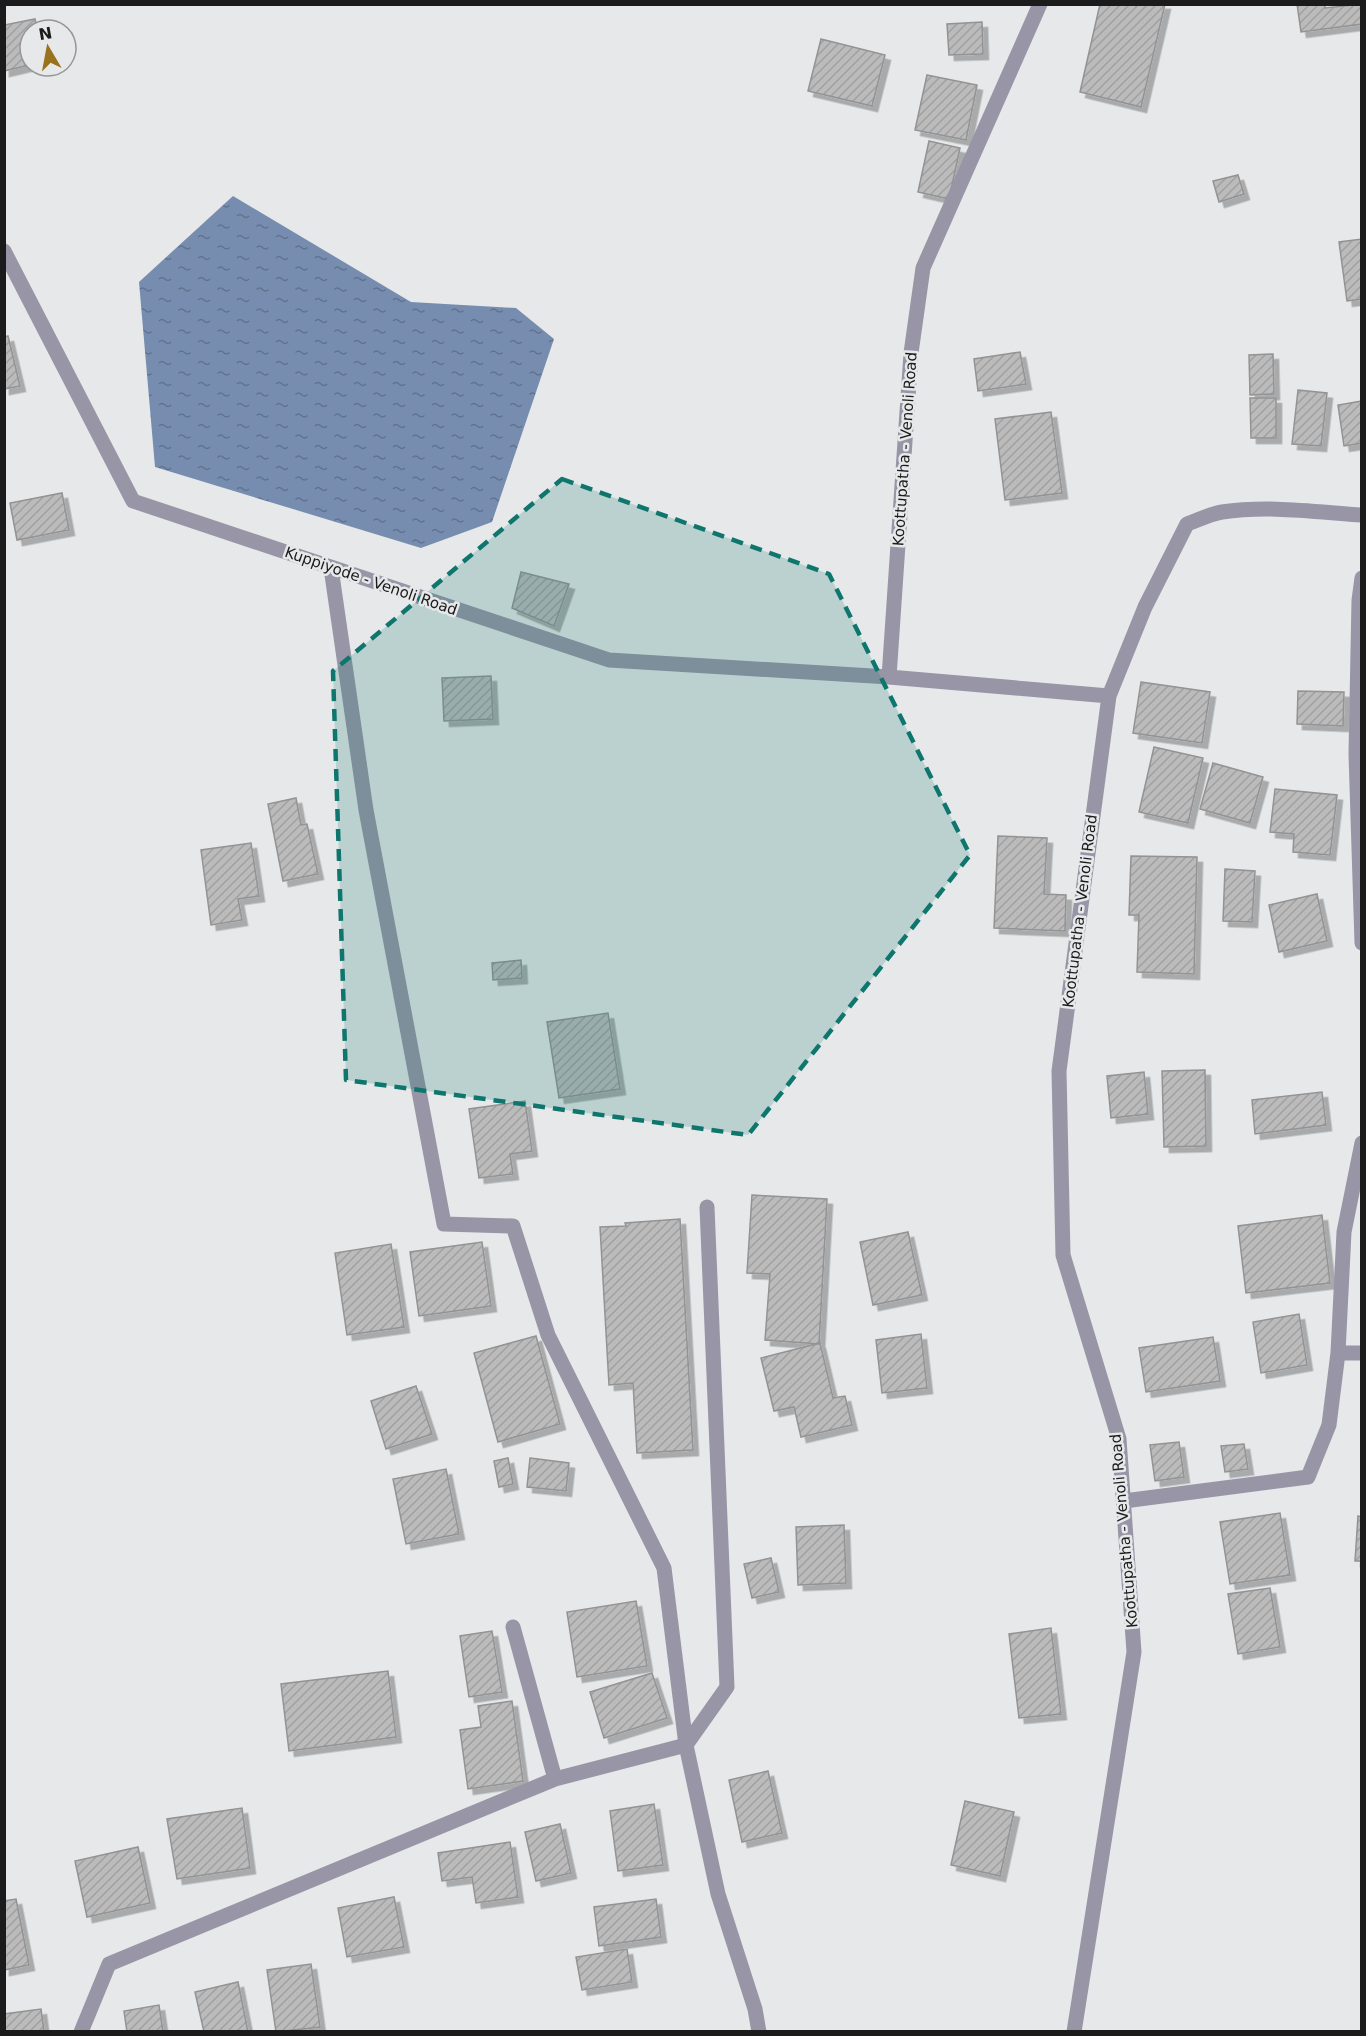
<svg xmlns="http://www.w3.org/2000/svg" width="1366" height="2036" font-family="'DejaVu Sans',sans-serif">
<defs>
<pattern id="water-ripples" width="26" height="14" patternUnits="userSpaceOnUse" patternTransform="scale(1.5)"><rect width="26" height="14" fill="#768db0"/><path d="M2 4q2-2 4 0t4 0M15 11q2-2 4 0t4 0" fill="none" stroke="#60728e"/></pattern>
<pattern id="building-hatch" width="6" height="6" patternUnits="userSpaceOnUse" patternTransform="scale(1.5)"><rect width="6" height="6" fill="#bbbbbc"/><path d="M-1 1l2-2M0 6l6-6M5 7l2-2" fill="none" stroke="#a0a0a1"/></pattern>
<filter id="shadow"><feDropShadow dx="5.5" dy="5.5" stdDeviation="0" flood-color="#0004"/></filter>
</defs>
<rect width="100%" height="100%" fill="#e7e8e9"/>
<path fill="url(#water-ripples)" d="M233,196L411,302L516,308L554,339L492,522L421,548L155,467L139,282Z"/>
<path fill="url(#building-hatch)" stroke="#939394" stroke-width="1.5" filter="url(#shadow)" d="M1100,4H1165L1141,107L1080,92Z
M1297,4H1325V8L1362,4V24L1301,32Z
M35,19L37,30H30V65L4,71V25Z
M982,22L983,54L949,55L947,24Z
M821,39L885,55L872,106L808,91Z
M927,75L977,85L966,140L915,130Z
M929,141L960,148L949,199L918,192Z
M1238,175L1244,194L1219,202L1213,181Z
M1362,239V299L1347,301L1339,242Z
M8,336L20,386L4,389V337Z
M1020,352L1026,384L978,391L974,359Z
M1273,354L1274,394L1250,395L1249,355Z
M1298,390L1327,393L1321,446L1292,444Z
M1250,398H1276V438H1251Z
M1362,401V443L1344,446L1338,405Z
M1051,412L1062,493L1005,500L995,419Z
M62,493L69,530L17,540L10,503Z
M521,572L569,584L554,626L512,608Z
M491,676L493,719L444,721L442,678Z
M1141,682L1210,692L1202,743L1133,733Z
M1298,691L1344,692L1343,726L1297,724Z
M1154,747L1203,758L1188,823L1139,812Z
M1213,763L1263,777L1250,823L1200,809Z
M1275,789L1337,795L1330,855L1293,852L1294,834L1270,832Z
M296,798L301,825L307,824L318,874L283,881L268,804Z
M998,836L1047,838L1044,894L1066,895L1065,931L994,928Z
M251,843L259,896L238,899L242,920L211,925L201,850Z
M1131,856L1197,857L1194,974L1137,972L1139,915H1129Z
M1225,869L1255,871L1252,922L1223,921Z
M1317,894L1327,941L1279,952L1269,905Z
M521,960L522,978L493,980L492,963Z
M608,1013L620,1089L559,1098L547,1022Z
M1205,1070L1206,1146L1164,1147L1162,1071Z
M1144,1072L1148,1114L1111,1118L1107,1076Z
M1322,1092L1326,1125L1255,1134L1252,1100Z
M525,1101L532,1151L510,1154L513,1174L479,1178L469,1109Z
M752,1195L827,1199L819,1344L765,1340L770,1274L747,1273Z
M1322,1215L1330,1283L1246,1293L1238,1226Z
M680,1219L693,1450L637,1453L633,1383L609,1385L600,1227L626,1226L625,1223Z
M908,1232L922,1295L873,1305L860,1242Z
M482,1242L491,1306L419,1316L410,1252Z
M391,1244L404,1327L347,1335L335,1253Z
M1299,1314L1307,1365L1261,1373L1253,1322Z
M921,1334L927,1388L882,1393L876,1340Z
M536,1336L560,1424L498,1442L474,1353Z
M1213,1337L1220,1381L1146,1392L1139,1348Z
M820,1343L833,1398L845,1396L852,1425L801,1437L794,1407L774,1411L761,1358Z
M416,1386L432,1434L386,1449L371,1401Z
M1179,1442L1184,1477L1155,1481L1150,1445Z
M1244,1444L1248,1469L1225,1472L1221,1446Z
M508,1458L513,1484L499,1487L494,1461Z
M530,1458L569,1463L566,1491L527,1487Z
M446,1469L459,1534L406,1544L393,1479Z
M1280,1513L1290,1575L1230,1584L1220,1522Z
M1358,1516L1362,1517V1561H1355Z
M844,1525L846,1583L798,1585L796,1527Z
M771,1558L779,1592L752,1598L744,1564Z
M1270,1588L1280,1647L1238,1654L1228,1594Z
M636,1601L647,1666L577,1677L567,1612Z
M1051,1628L1061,1714L1019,1718L1009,1634Z
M492,1631L502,1692L469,1697L460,1636Z
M388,1671L396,1737L289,1751L281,1684Z
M652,1673L667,1718L604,1738L590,1692Z
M512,1701L523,1781L468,1789L460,1730L481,1727L478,1706Z
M768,1771L782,1833L742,1842L729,1780Z
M965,1801L1014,1812L1000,1876L951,1865Z
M654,1804L663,1865L618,1871L610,1811Z
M242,1808L250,1868L177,1879L167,1819Z
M560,1824L571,1873L536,1881L525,1832Z
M510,1842L518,1897L476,1903L472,1877L442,1881L438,1853Z
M138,1847L150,1903L87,1917L75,1861Z
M394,1897L404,1947L347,1957L338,1908Z
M16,1899L29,1965L4,1970V1901Z
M656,1899L661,1937L599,1946L594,1907Z
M627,1949L632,1982L582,1990L576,1957Z
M311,1964L320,2027L276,2032L267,1970Z
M238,1982L248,2032H204L195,1992Z
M159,2005L163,2032H127L124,2011Z
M41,2009L44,2032H4V2014Z"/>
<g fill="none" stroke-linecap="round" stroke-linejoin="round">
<path stroke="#9895a7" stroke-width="15" d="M1040,4L923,268L911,353L889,677L1109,696L1059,1071L1063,1255L1119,1439L1134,1652L1074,2032
M4,251L133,501L609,660L889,677
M1362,578L1359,600L1356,754L1362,943
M1109,696L1145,607L1187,524C1198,520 1210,514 1222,512C1268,505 1316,512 1362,515
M707,1207L727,1687L686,1745L718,1894L755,2009L759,2032
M1338,1353H1362
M1124,1501L1308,1477L1329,1425L1338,1353L1344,1232L1362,1143
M513,1627L555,1779
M81,2032L109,1964L555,1779L686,1745L664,1568L548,1335L513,1226L444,1224L366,810L331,568"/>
</g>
<path fill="#0f766e" fill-opacity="0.2" stroke="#0f766e" stroke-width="4.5" stroke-dasharray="12 8" stroke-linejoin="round" d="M562,479L829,574L970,855L748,1135L346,1080L333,671Z"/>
<g text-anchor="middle" stroke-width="5" stroke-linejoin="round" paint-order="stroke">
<g font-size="15" fill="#1b1b1c" stroke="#e7e8e9">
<text transform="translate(905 449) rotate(-86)" y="5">Koottupatha - Venoli Road</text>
<text transform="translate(371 581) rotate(19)" y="5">Kuppiyode - Venoli Road</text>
<text transform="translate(1080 911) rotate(-83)" y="5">Koottupatha - Venoli Road</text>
<text transform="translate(1124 1531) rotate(-95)" y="5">Koottupatha - Venoli Road</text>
</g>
</g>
<rect width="1366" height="2036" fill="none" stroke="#1b1b1c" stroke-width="12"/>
<g transform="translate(48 48) rotate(350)"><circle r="28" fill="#e7e8e9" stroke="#959697" stroke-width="1.5"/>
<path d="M0-4.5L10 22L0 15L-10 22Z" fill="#98721d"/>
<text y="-9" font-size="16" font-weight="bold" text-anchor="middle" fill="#1b1b1c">N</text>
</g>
</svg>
